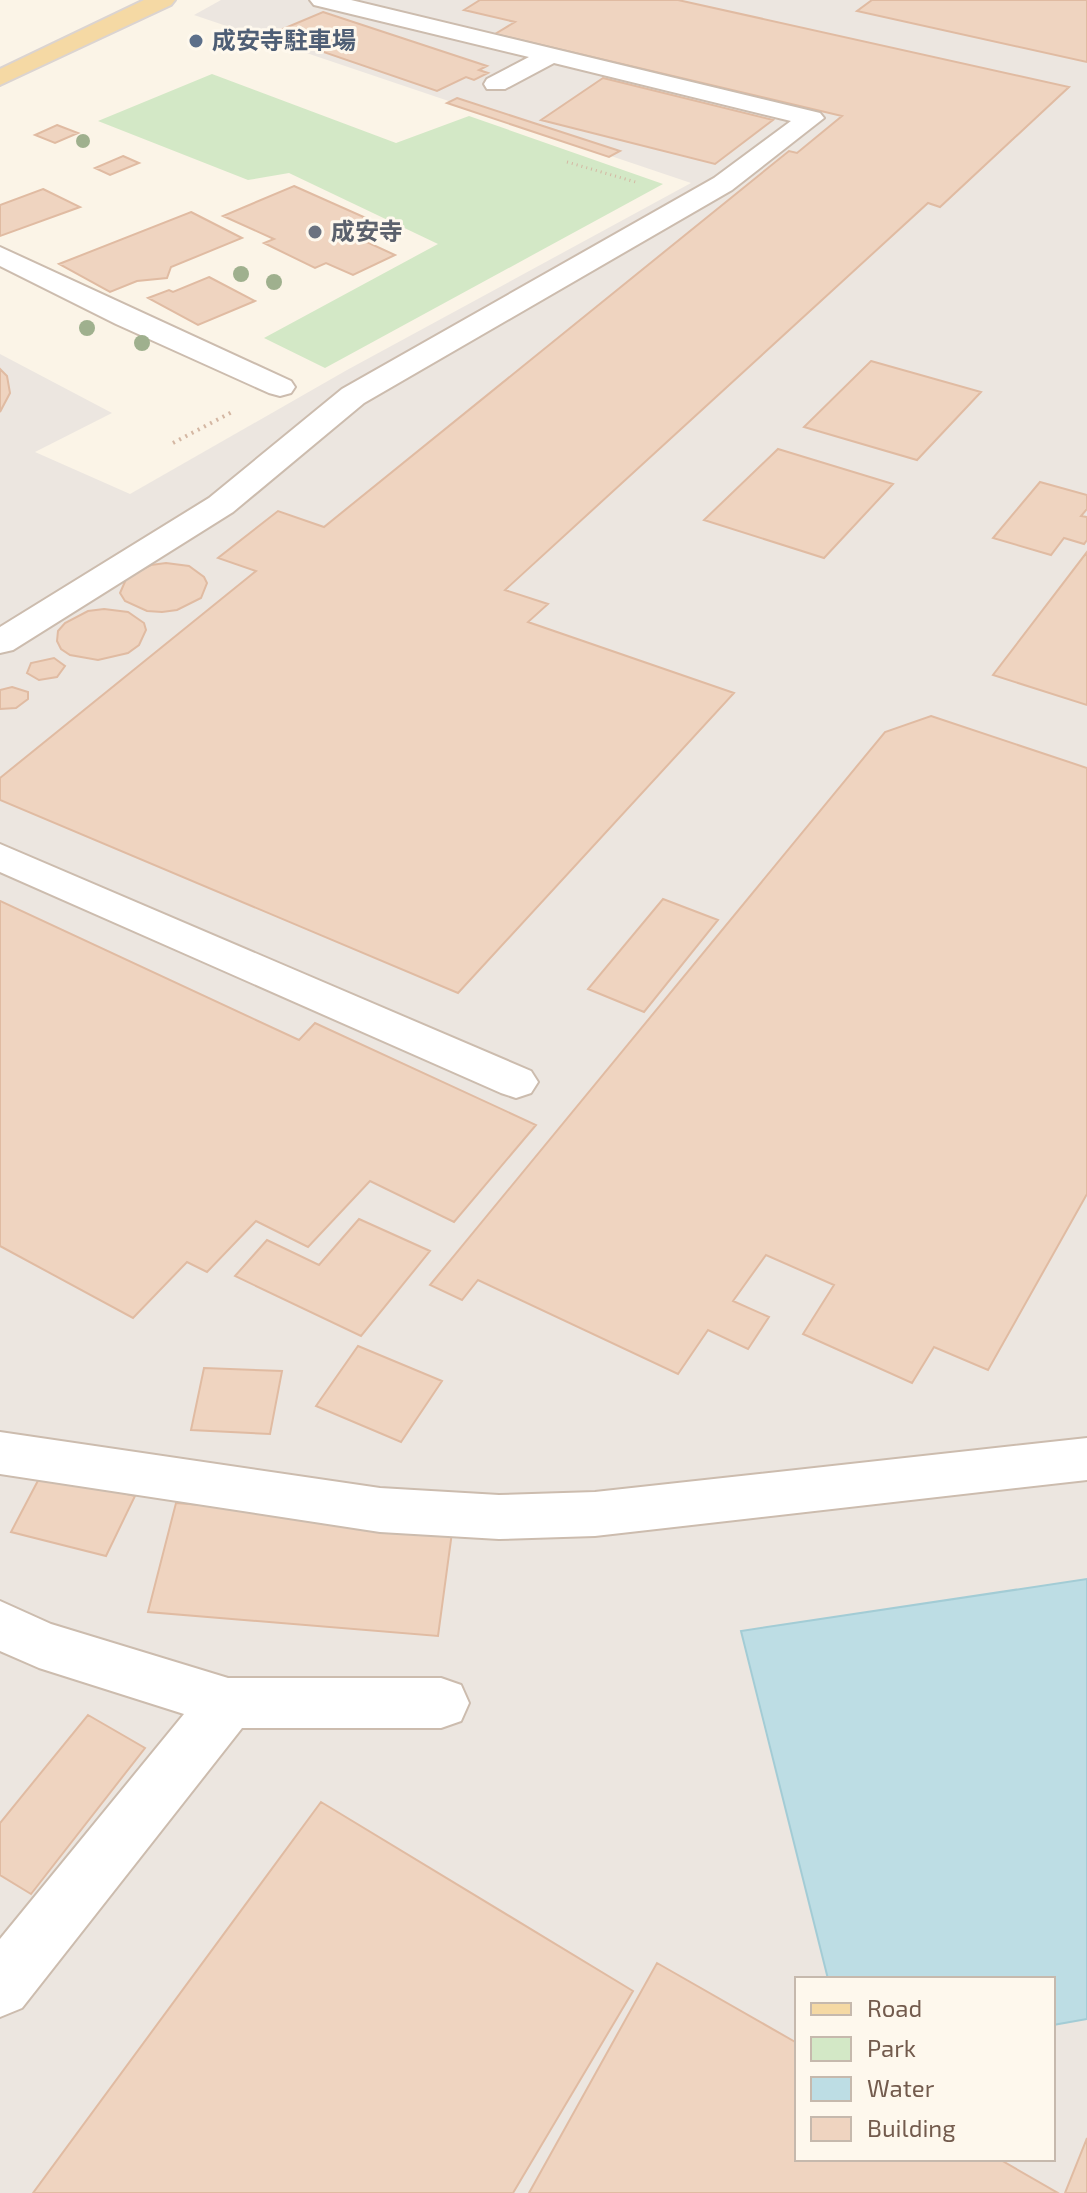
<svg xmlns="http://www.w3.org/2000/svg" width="1087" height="2193" font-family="'Exo 2','Noto Sans JP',sans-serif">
<rect width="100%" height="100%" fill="#fbf4e7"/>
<path fill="#ece6e0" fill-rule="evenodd" d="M221,0H1087V2193H0V354L112,413L35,452L130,494L347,370L691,183L194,15ZM797,1979H1053V2159H797Z"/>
<path fill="#d3e8c6" d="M212,74L396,143L469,116L663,184L325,368L264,338L438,244L289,173L248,180L98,121Z"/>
<path fill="#bddde4" stroke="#a3ccd5" stroke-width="2" d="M1087,1579V2019L1053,2025V1979H828L741,1631Z"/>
<path fill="#efd4c0" stroke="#e0bba2" stroke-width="2" d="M480,0H678L1069,87L940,207L928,203L505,590L548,604L528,622L734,693L458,993L0,800V778L256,571L218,558L278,511L324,527L789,151L797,153L842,116L495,34L515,22L464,10Z
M872,0H1087V62L857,11Z
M323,12L487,66L479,70L488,73L474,80L466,77L437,91L271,34Z
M603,78L773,120L715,164L541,120Z
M457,98L620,151L609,157L447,103Z
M57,125L78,133L55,143L35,135Z
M123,156L139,163L110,175L95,168Z
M294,186L384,226L358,238L395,255L353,275L326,263L315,268L264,243L274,239L223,216Z
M43,189L80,207L0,236V205Z
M191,212L242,238L171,267L167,278L137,281L110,292L59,264Z
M209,277L255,301L198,325L148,298L169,290L173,292Z
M871,361L981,392L917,460L804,427Z
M0,369L7,376L10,393L0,412Z
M778,449L893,484L824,558L704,520Z
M1040,482L1087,495V509L1081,516L1087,517V540L1084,544L1064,538L1051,555L993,538Z
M1087,552V705L993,675Z
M166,563L189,566L204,577L207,583L201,598L177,610L162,612L147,611L125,601L120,593L127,577L151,565Z
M104,609L128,612L144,623L146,630L139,645L128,653L98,660L70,655L61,649L57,641L58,631L65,623L88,611Z
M54,658L65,666L57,677L39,680L27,673L31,663Z
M12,687L28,692V699L16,708L0,709V690Z
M931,716L1087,768V1194L988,1370L934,1347L912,1383L803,1334L834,1285L766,1255L733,1301L769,1317L748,1349L708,1330L678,1374L478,1280L462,1300L430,1285L885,732Z
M663,899L718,920L644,1012L588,989Z
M0,901L299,1040L315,1023L536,1125L454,1222L370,1181L308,1247L256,1221L207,1272L187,1262L133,1318L0,1246Z
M359,1219L430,1251L361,1336L235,1276L267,1240L319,1265Z
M358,1346L442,1381L401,1442L316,1406Z
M204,1368L282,1371L270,1434L191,1430Z
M42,1473L135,1496L106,1556L11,1532Z
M176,1503L453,1525L438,1636L148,1612Z
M88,1715L145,1748L31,1894L0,1875V1823Z
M321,1802L633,1991L513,2193H33Z
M657,1963L797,2043V2159H999L1058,2193H529Z
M1087,2138V2193H1065Z"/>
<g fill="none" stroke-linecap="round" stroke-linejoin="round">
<g stroke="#ccbcae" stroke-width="4">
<path id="minor" d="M310,0H351L820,113L824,118L732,190L364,403L233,512L13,650L0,653V627L209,498L342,389L714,178L791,121L554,63L505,89H487L484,84L487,79L529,57L314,5Z
M0,247L291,381L295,387L291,393L280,396L269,393L116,324L0,266Z
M0,844L531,1071L538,1082L531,1093L516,1098L501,1093L0,872Z
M0,1432L380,1488L499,1495L595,1492L1087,1438V1480L595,1536L499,1539L380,1532L0,1474Z
M0,1601L51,1624L228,1678H441L461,1685L469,1703L461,1721L441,1728H242L22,2008L0,2017V1939L184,1714L39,1668L0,1651Z"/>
</g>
<g stroke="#dbd4d1" stroke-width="4">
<path id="major" d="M144,0H175L171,5L0,85V69Z"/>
</g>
<path stroke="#d4b7a3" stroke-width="3" stroke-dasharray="1 4" stroke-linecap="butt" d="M567,162L639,183"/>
<path stroke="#d4b7a3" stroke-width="4" stroke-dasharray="2 5" stroke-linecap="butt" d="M173,443L232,412"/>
<use href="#minor" fill="#fff" fill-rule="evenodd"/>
<use href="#major" fill="#f5d9a4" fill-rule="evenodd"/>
</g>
<g fill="#9fb08e">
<circle cx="83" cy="141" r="7"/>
<circle cx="241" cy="274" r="8"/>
<circle cx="274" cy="282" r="8"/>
<circle cx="87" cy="328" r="8"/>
<circle cx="142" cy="343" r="8"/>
</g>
<circle fill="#5c6f8a" stroke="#fef8ed" stroke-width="3" cx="196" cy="41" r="8"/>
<circle fill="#6b7280" stroke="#fef8ed" stroke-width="3" cx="315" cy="232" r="8"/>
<g text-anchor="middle" stroke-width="6" stroke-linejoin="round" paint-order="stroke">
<g font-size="24" font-weight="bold" fill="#4e5e75" stroke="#fef8ed" text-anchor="start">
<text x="212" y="49">成安寺駐車場</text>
</g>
<g font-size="24" font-weight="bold" fill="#5b616d" stroke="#fef8ed" text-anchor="start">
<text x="331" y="240">成安寺</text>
</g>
</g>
<rect x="795" y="1977" width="260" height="184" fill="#fef8ed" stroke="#c6b9ad" stroke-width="2"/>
<rect x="811" y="2003" width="40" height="12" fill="#f5d9a4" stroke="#c6b9ad" stroke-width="2"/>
<text x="867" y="2017" font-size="24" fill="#735b4d">Road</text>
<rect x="811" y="2037" width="40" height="24" fill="#d3e8c6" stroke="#c6b9ad" stroke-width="2"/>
<text x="867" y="2057" font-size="24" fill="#735b4d">Park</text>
<rect x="811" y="2077" width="40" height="24" fill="#bddde4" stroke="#c6b9ad" stroke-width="2"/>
<text x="867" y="2097" font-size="24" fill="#735b4d">Water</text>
<rect x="811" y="2117" width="40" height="24" fill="#efd4c0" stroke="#c6b9ad" stroke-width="2"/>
<text x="867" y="2137" font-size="24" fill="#735b4d">Building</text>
</svg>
